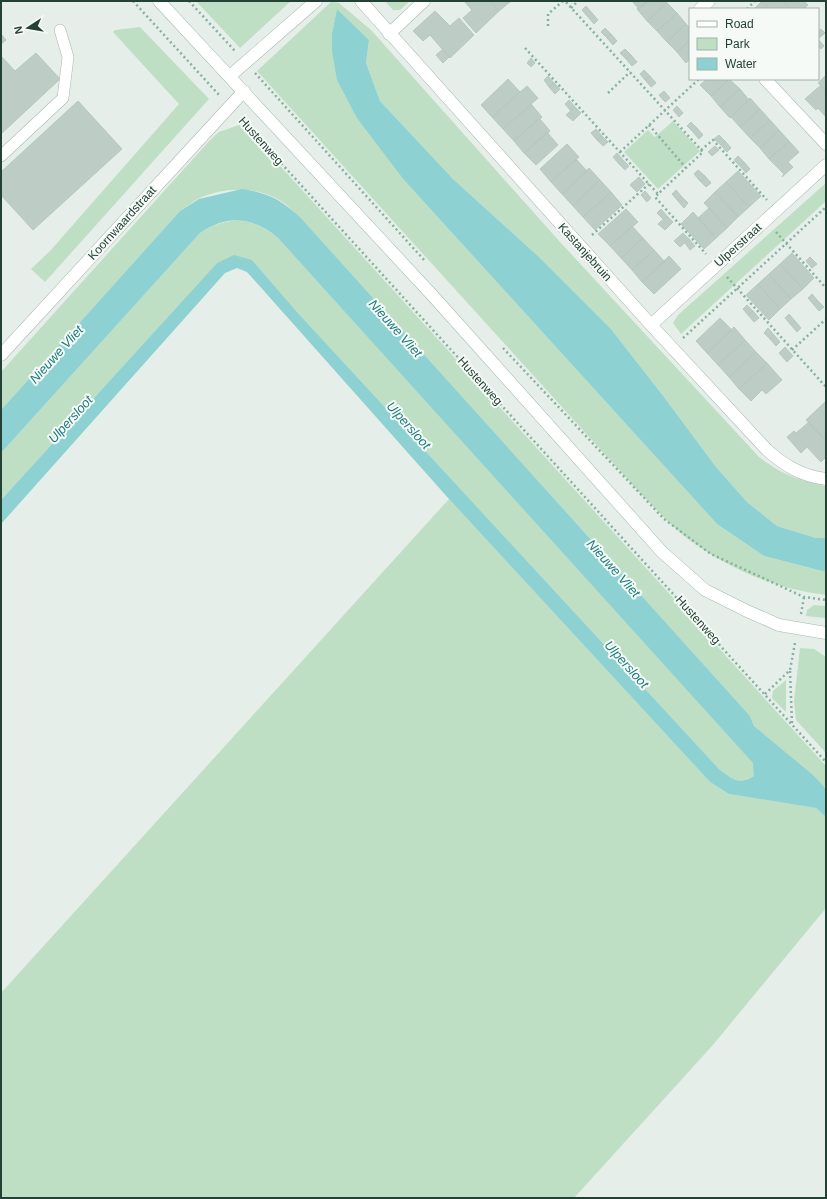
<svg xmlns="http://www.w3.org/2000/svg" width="827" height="1199" font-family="Arial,sans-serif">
<rect width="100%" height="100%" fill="#e5eee9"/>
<path fill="#bedfc3" d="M196,1H291L240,48Z
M385,1H410L400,10H393Z
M331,2L339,3L371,30L560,242L759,457C783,475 797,480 826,486V538H816L777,526L747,502L716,467L664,397L611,329L539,257L453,179L380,101L366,63L369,40L337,9L332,33V51L404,180L717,524L764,556L826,572V595C776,589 729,569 688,539C671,526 655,508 640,493L257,71Z
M140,27L209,99L45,282L31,269L50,251L179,104L113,32L115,30Z
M673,121L700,151L658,189L624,152L648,130L655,137Z
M242,124L826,766V786L824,787L754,726L750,716L300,217C294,212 288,205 281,201C259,186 222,187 198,199C192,202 186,207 180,211L1,410V372L211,139L219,132Z
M826,183V201L681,334L673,323L678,315Z
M241,220C256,223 266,229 278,238L754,763V776C738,786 733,779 719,769L297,312L252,260L217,263L1,500V453L200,233C214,224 225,221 241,220Z
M449,499L710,782L729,794L816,808L826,817V908L712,1046L574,1198H1V993Z
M814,605L826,606V618L806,616L807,610Z
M800,648L814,649L826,657V753L796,720L794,701Z
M786,680V712L772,698L773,691Z"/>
<path fill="#8dd1d3" d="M337,9L369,40L366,63L380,101L453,179L539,257L611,329L664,397L716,467L747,502L777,526L816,538H826V572L764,556L717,524L404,180L357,118L337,80L332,51V33Z
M242,189C269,193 280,199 300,217L750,716L754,726L814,776L826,789V817L816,808L729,794L710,782L449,499L247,272L237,268L225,273L1,524V500L217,263L234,255L252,260L297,312L719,769C733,779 738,786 754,776L753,763L278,238C252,217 229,214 200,233L1,453V410L180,211L199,199Z"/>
<path fill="#bdccc4" stroke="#b7c8bf" d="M464,1H490L499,11L476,33L463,18L472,10Z
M490,1H511L499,11Z
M632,1H648L639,9Z
M648,1H666L667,3L647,21L637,9Z
M763,1H783L790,9H770Z
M763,1L770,9H754L762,1Z
M783,1H804L808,5L804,9H790Z
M667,3L677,13L657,31L647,21Z
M586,6L592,13L588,17L582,10Z
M435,11L450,26L459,18L474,35L450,58L430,35L423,41L413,31Z
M592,13L598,20L594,24L588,17Z
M677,13L686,24L667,42L657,31Z
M686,24L690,28V40L677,52L667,42Z
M605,28L611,34L607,38L601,32Z
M821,29L825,33L818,39V31Z
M1,34L6,40L1,44Z
M611,34L617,41L613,45L607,38Z
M818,39L824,46L821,49L818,46Z
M690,40V59L686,63L677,52Z
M443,49L449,57L443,63L436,55Z
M625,49L631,55L626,59L620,53Z
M36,53L60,79L1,134V56L15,71Z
M631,55L637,62L632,66L626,59Z
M531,58L535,63L531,67L527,63Z
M644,70L650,76L645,80L640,74Z
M826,75V90L818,83Z
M548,76L554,83L549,87L544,80Z
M650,76L656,83L651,87L645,80Z
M508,79L520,92L492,117L481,105Z
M707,79H729L711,96L700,85Z
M729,79L740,89L720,107L711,96Z
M554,83L560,89L555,94L549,87Z
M821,85L826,90V117L818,108L816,110L805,99Z
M527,86L538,98L503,129L492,117Z
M740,89L749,100L730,118L720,107Z
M664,91L670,98L665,102L659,95Z
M750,98L760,109L740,127L731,117Z
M569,100L575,107L571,111L565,104Z
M78,101L122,149L33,230L1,195V172Z
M531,104L542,117L514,141L503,129Z
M677,106L683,113L679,117L673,110Z
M575,107L581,113L573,121L566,115Z
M760,109L770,120L750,138L740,127Z
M539,118L550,131L524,153L514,141Z
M770,120L779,130L760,148L750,138Z
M691,122L697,128L693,132L687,126Z
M697,128L703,135L699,139L693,132Z
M596,129L602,136L597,140L591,133Z
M779,130L789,141L769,159L760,148Z
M547,132L558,145L536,165L524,153Z
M719,135L725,141L721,145L714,139Z
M602,136L608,142L603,146L597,140Z
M725,141L731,148L727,152L721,145Z
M789,141L799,152L788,162L793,167L782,177L784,174L769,159Z
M567,144L579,157L551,182L540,169Z
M715,146L719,150L712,156L708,152Z
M617,153L623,160L619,164L613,157Z
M738,156L744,162L740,166L734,160Z
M576,159L587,171L562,194L551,182Z
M623,160L629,166L625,170L619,164Z
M744,162L750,169L746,173L740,166Z
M589,168L600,180L573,206L562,194Z
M698,170L705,176L700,181L694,174Z
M738,171L761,196L749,207L726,182Z
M705,176L711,183L706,187L700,181Z
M639,177L645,184L637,192L630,185Z
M600,180L611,192L583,217L573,206Z
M726,182L749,207L738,217L715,192Z
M676,190L682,197L678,201L672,194Z
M645,191L651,198L647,202L641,195Z
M611,192L622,205L595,230L583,217Z
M715,192L738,217L727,228L704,203Z
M682,197L688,203L684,208L678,201Z
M709,208L727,228L716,238L698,218Z
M626,209L638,222L610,246L598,234Z
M661,209L667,216L663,219L657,213Z
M693,212L716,238L704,249L681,224Z
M667,216L673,222L665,230L658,224Z
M632,226L643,238L621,258L610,246Z
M683,233L689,239L680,247L674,241Z
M643,238L654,250L632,270L621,258Z
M689,239L695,246L690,250L685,243Z
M654,250L665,262L642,282L632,270Z
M792,253L814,278L803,289L780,264Z
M669,256L681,269L654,294L642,282Z
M810,257L817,264L812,268L806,261Z
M780,264L803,289L791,299L769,274Z
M769,274L791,299L780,309L758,284Z
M758,284L780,309L769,320L746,295Z
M812,294L818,301L814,305L808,298Z
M818,301L824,307L819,311L814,305Z
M747,305L753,311L748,315L743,309Z
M753,311L759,318L754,322L748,315Z
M789,314L795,321L791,325L785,318Z
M720,318L732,330L707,353L696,341Z
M795,321L801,328L797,332L791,325Z
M734,327L745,340L718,365L707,353Z
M768,328L774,335L770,339L764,333Z
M774,335L780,342L776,346L770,339Z
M745,340L756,352L729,377L718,365Z
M785,347L793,356L787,362L779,353Z
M756,352L767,363L739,389L729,377Z
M767,363L782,380L766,394L762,390L751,401L739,389Z
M826,401V441L806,420Z
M809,422L826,441V457L821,462L807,447L801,453L787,437L794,431L796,433Z"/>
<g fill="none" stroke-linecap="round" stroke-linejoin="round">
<g stroke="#a7b7af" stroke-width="12">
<path id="lane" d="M1,156L63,98L68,57L60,30"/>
</g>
<g stroke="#a7b7af" stroke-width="13">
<path id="street" d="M361,1L651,325L767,450C785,466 802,476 826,479
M700,9L709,1
M389,34L424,1
M230,76L316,1
M765,79L826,144
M651,325L826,165
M1,355L244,91"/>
</g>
<g stroke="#a3baaf" stroke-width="13">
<path id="secondary" d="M159,1L433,296L662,552L705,590L747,611L779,625L826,633"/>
</g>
<path stroke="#85b29e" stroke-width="2.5" stroke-dasharray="2 3" stroke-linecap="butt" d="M133,1L220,96
M189,1L235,51
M571,8L578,1
M747,9L755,1
M548,26V14L563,1
M525,48L658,194L703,152L565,1
M255,73L425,261
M608,93L630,72
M241,119L826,762
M649,125L686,168
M701,150L713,140L767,200
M620,152L699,79
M658,194L655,197L706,254
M776,232L826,288
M592,235L649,184
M727,277L826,387
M683,338L826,207
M503,348L664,519L711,554L804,597L826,600
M792,350L826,319
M801,614L804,597
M790,671L792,724
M765,694L790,670L795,643"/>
<use href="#lane" stroke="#fff" stroke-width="11"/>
<use href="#street" stroke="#fff" stroke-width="12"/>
<use href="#secondary" stroke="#fff" stroke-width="12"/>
</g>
<g text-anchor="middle" stroke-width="4" stroke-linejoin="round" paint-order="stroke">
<g font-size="12" fill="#234135" stroke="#f6faf7">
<text transform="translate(261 141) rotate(48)" y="4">Hustenweg</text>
<text transform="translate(122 223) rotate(-48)" y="4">Koornwaardstraat</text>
<text transform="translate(738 245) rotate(-42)" y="4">Ulperstraat</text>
<text transform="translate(585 252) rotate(48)" y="4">Kastanjebruin</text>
<text transform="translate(480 381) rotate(48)" y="4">Hustenweg</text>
<text transform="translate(698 620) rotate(48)" y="4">Hustenweg</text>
</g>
<g font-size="13" font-style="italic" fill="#1c7a7e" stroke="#f6faf7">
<text transform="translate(396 328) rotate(48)" y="5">Nieuwe Vliet</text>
<text transform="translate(56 354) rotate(-48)" y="5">Nieuwe Vliet</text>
<text transform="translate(70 419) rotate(-48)" y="5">Ulpersloot</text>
<text transform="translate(409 425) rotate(48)" y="5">Ulpersloot</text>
<text transform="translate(614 568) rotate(48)" y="5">Nieuwe Vliet</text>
<text transform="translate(627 664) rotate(48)" y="5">Ulpersloot</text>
</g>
</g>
<rect width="827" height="1199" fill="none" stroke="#234135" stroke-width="4"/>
<rect x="689" y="8" width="130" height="72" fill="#f6faf7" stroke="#a2b0a9"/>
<rect x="697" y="21" width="20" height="6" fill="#ffffff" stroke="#a2b0a9"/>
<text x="725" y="28" font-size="12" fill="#234135">Road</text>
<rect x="697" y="38" width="20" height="12" fill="#bedfc3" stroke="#a2b0a9"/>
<text x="725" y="48" font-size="12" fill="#234135">Park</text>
<rect x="697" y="58" width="20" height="12" fill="#8dd1d3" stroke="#a2b0a9"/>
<text x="725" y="68" font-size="12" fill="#234135">Water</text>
<g transform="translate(28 28) rotate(258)" stroke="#f6faf7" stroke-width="3" paint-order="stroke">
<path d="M0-3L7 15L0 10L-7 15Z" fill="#234135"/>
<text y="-6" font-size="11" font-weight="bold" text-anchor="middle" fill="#234135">N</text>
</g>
</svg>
